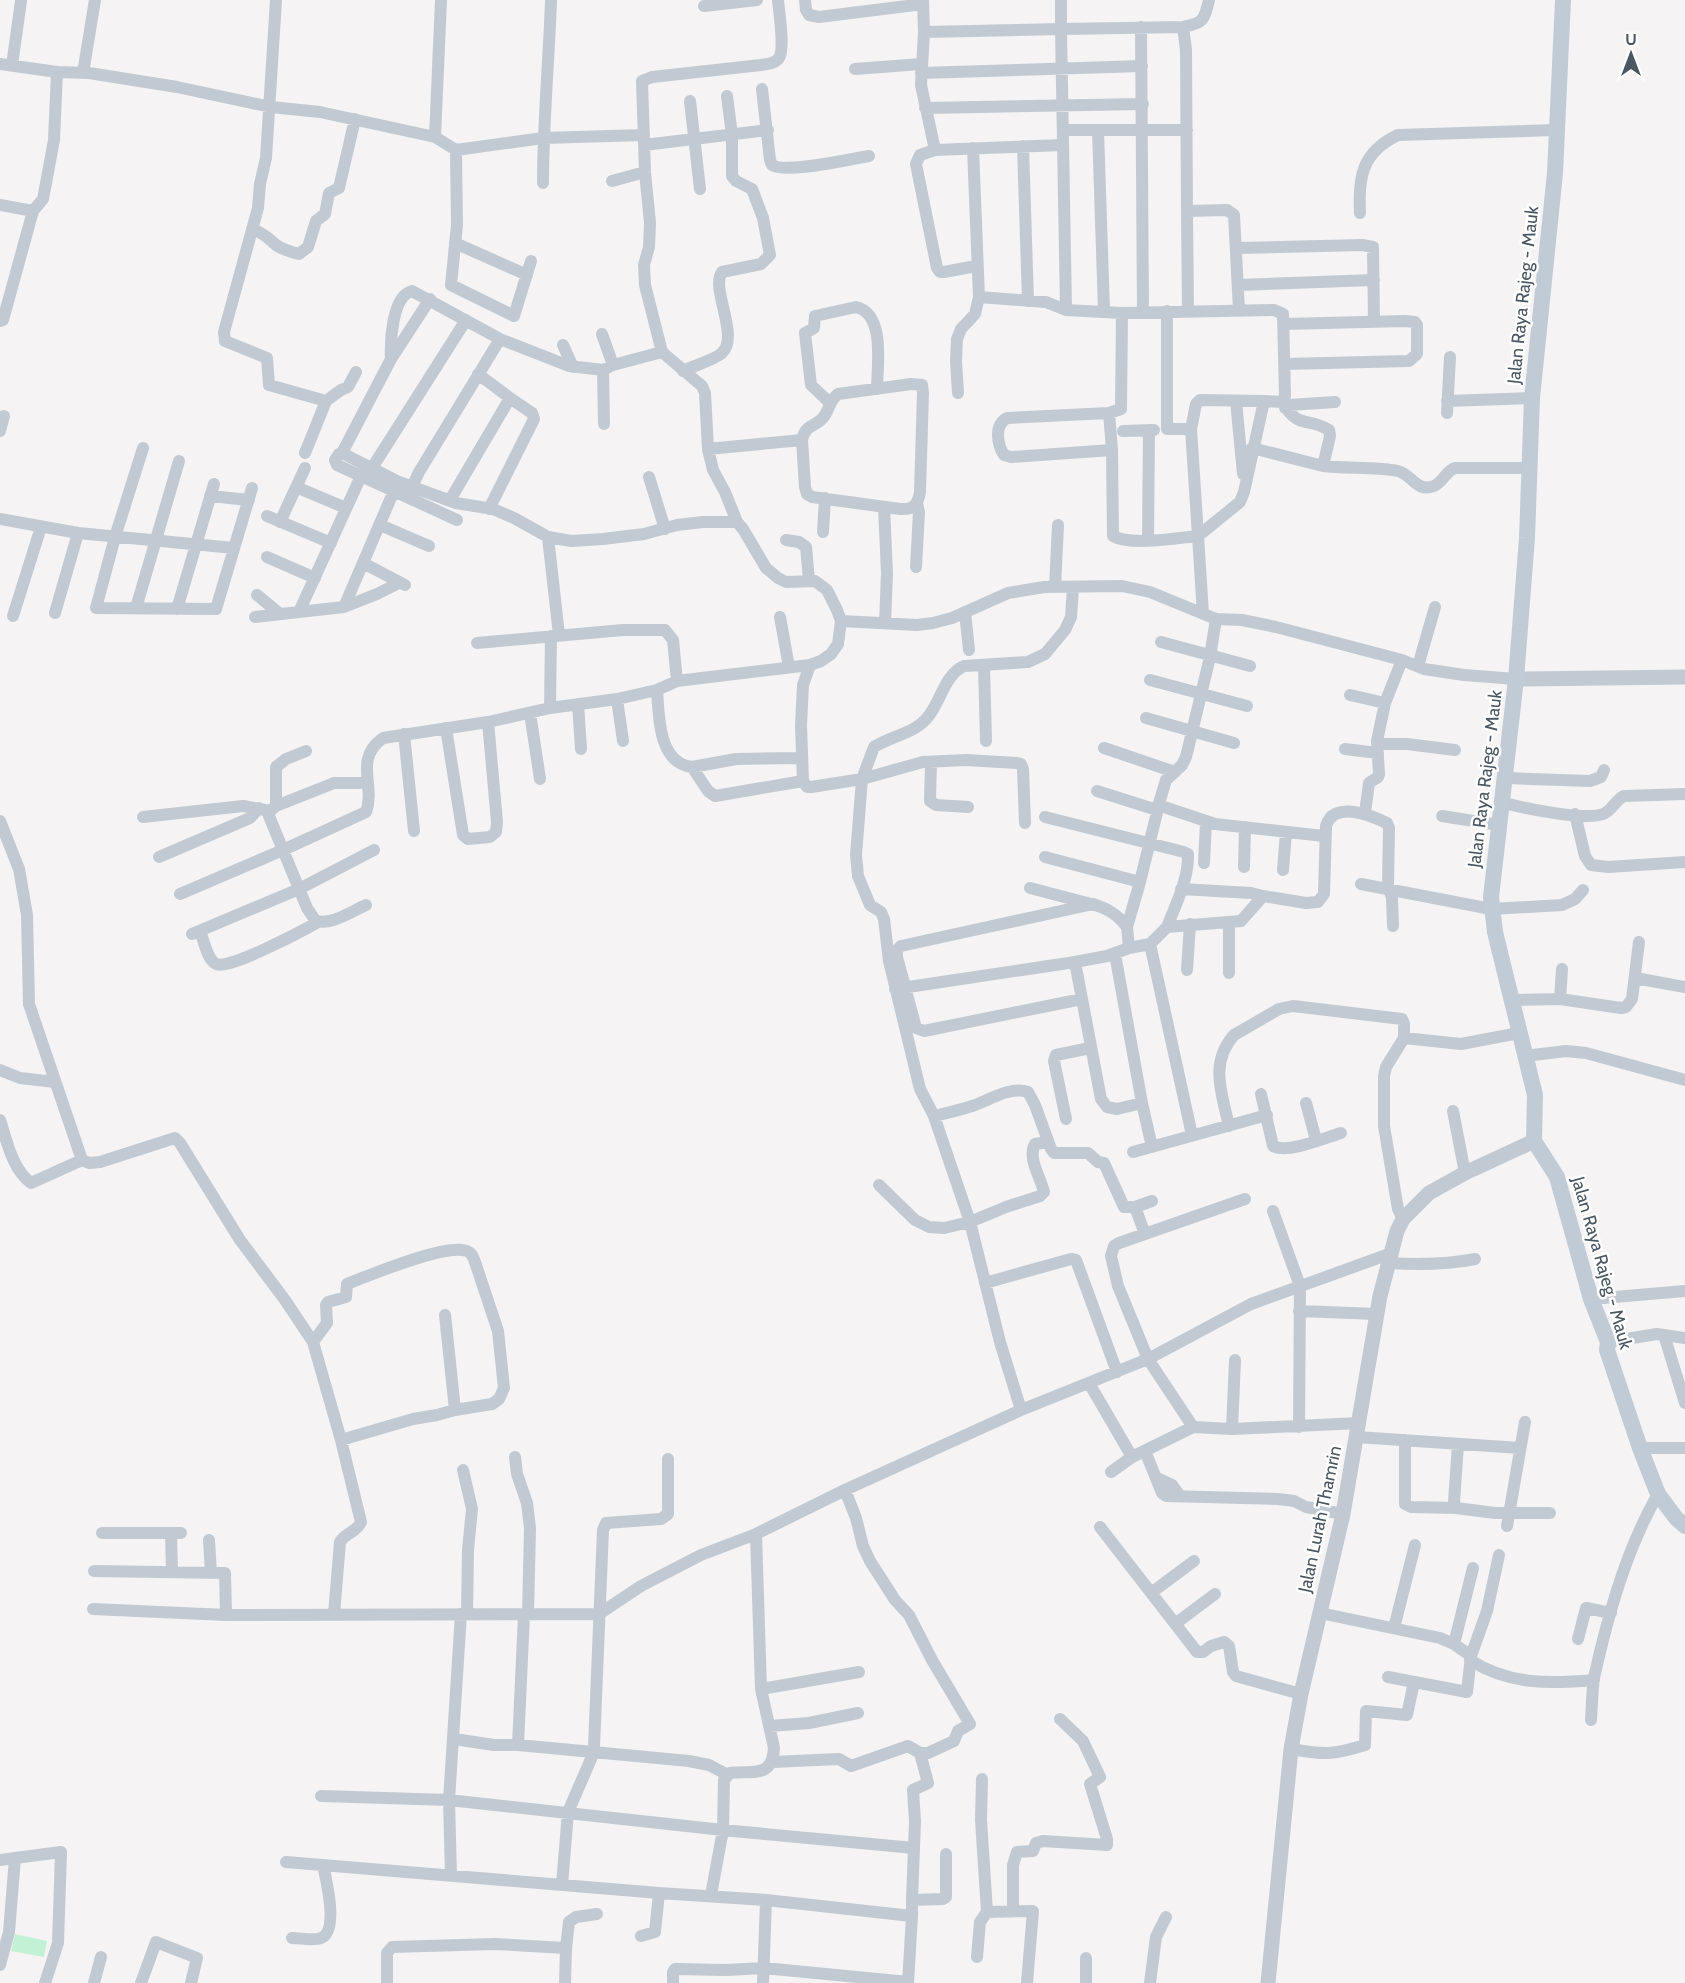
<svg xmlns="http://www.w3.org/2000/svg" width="1685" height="1983" font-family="Cabin,sans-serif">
<rect width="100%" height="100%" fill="#f5f3f3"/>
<path fill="#c3f1d5" d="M15,1934L47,1941L44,1957L11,1951Z"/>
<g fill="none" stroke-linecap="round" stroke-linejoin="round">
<path stroke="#c1cad2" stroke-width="12" d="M276,0L266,158L260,184L258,208L224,332L225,341L267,358L269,385L326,401L305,453
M805,0L806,10L809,15L819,17L923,4
M923,0L924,32L921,85L935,150L1063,145
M704,6L757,0
M1141,27L1143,312
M1183,27L1186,50L1187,211L1227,210L1234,215L1239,310
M924,32L1061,29V0
M0,64L57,72L89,73L177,87L271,107L320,112L435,137L456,150L543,138L644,135
M12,65L21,1
M855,69L921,64
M83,73L95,0
M921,73L1142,66
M762,89L770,160L772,165C786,174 850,159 869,156
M690,101L700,189
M925,108L1143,104
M1063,130H1187
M1098,130L1104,311
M435,137L441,0
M644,145L768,130
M1023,146L1028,301
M456,150L457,225L451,285L514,316L531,261
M935,150L920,155L916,164L937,268L940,272H944L976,266
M612,181L645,172
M543,183C543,122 549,61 551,0
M0,205L33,211
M1187,211L1188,312
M1360,213C1358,177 1362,152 1398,135L1556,130
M252,229C263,233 268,238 276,245C283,250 291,252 299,254L308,247L316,221L325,214L329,193L339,188L355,119
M455,243L527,275
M1237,248L1362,245L1373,247L1374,322
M1238,285L1374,280
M979,297L1046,302L1066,310L1122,313L1274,310L1283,314L1285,396L1282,402L1264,401L1244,492L1240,502L1198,536L1203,614
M430,299L391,359L342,453L339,454L335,460L337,465L457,520
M1066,310L1061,29L1183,27C1204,23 1204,20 1209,0
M0,321L3,320L33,211L43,199L54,140L57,72
M1284,324L1405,321L1415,322L1417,325V354L1409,361L1284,364
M602,334L613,365
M563,345L573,367
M391,359C390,342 392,296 412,291L500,339
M603,370L604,424
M683,371C693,366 714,360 722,353C740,336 710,288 722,272L761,264L770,255L763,218L752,189L736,181L732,176V135L727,96
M958,393L956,361L957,339L961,329L975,314L979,297L973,148
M326,401L341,390L348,387L356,372
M1236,401L1243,474
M1447,401L1532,398
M1282,402C1300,431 1307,416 1329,430L1330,436L1323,466C1346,469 1376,466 1398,471C1412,474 1416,493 1434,486C1443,482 1446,471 1455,468H1528
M830,403L811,385L805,333L814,328L815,316L856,307C886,314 877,367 877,389
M1285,408L1289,405L1335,402
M1109,413L1112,450L1011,457L1004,455C997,444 994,425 1007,418L1109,413L1121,409L1122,313
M1447,413L1450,357
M1191,429L1196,404L1200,400L1264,401
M0,431L4,416
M1123,431L1154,430
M143,448L115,537L96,608L216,609L252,488
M1252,448L1323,466
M708,449L802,440C806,422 817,428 825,415C830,407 830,400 838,394L911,384L922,385L923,393L920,492C918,505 913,510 900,509L812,497L807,494L805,487L802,440
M1112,450L1113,536C1130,546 1177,538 1198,536L1191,429H1167V311
M342,453L399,482L456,503L493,509L514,518L548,537L571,541L603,539L644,534L677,525L703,522H737
M372,468L466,320
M649,477L665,529
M296,487L346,508
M412,487L419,472L500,339L569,366L603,370L613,365L662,352
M210,496L249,500
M450,500L510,398L478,374
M884,507L887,573L885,623
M489,509L534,419L532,413L510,398
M267,516L331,543
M0,519L78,533L234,548
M280,522L305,468
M380,525L429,546
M823,532L825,498
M548,537L559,635
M1148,539L1149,430
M786,540L799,542L806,547L809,580
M267,557L315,578
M363,563L405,585
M916,567L919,512L917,503
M1055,587L1058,525
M257,595L280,614
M344,607L396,486
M136,608L179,461
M177,609L214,484
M299,612L344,607L377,594L399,583
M965,612L969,650
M55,613L78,533
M13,616L41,527
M255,617L299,612L361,476
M780,617L789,667
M841,621L917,625L933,623L952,618L1008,593L1044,587L1122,586L1150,592L1216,619L1242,620L1276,627L1402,660L1424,669L1464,675L1516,679
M1161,642L1250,666
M477,643L623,630H665L673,640L677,681
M810,665L803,685L801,725L803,781L807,787H811L862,779L856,855L858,876L870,905L881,912L884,919L889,961L920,1089L934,1116L970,1222L1000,1342L1021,1410
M984,665L986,741
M1418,666L1435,607
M1150,680L1247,706
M657,690C659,716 658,763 692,767L736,759L802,758
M1350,695L1385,703L1402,660
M617,699L623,741
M578,704L581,749
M550,708L551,636
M530,713L540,779
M1146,718L1234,743
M446,728L463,835L468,839L490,837L496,832L497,822L488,722
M404,734L414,831
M1378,744H1407L1455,750
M1104,748L1175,772
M1345,749L1378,753
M931,762L930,801L936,805L968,807
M692,767L708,791L715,796L803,781
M1505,778L1590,781L1601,777L1604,770
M862,779L874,747C889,737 915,733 927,718C941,702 944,675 964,666L1028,662L1045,654L1065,630L1071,617L1073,588
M862,779L923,762L966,760L1017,763L1021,764L1023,769L1025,823
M1097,791L1157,810
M1501,802C1522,808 1585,821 1603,814C1612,811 1615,800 1624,796L1685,794
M1158,805L1215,824L1324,836
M276,806V767L286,759L306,751
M1365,813L1369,783L1378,777L1379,774L1377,741L1385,703
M1575,814L1585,856L1591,865L1608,867L1685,862
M1442,816L1499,825
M143,817L243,806L270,811
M1045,817L1184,852L1188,854C1189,878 1176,904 1167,927
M0,821L19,869L27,915L29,1004L82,1160L89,1163L100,1162L175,1138L180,1143L240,1240L285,1300L313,1342L341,1440L361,1522C357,1532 345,1533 340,1542L334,1614
M159,857L250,818L259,808
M1045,857L1140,882
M1204,863L1206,822
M1244,867L1245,827
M1283,870L1286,832
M1361,884L1491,909L1562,905L1575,899L1583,890
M1030,888L1091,904
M1181,889L1251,893L1263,896
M180,894L283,850L269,816L270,811L276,806L334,783H366
M366,905C352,911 329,927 315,920L307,908L283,850L366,812C376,785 353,760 383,738L488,722L550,708L617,699L657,690L677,681L810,665L821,661L831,654L838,644L841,621L837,610L827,590L815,581L786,582L778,578L766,568L743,529L737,522L725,492L713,470L708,449L705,393L702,386L662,352L645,285L644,265L649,247L650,223L645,172L642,81L652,77L761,65C767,64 775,64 779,58C785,49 779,12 778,0
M200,931C204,941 207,959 216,964C227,971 304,930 318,922
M192,934L299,889L374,850
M1150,944L1167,927L1241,921L1263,896L1306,903L1318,902L1324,894L1326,826C1333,800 1370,815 1387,823L1389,828L1388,885L1392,898L1393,926
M1129,948L1150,944L1192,1135
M1075,962L1101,1099L1107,1107L1117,1109L1142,1103L1115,954
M1187,970L1190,924
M1229,973V922
M1635,978L1685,987
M895,989L1075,962L1107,956L1129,948L1127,927L1140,882L1160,800L1166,780L1182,765L1186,757L1210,657L1216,619
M1082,999L924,1031L916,1028L897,957V950L901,946L1093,904C1108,909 1117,914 1127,927
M1560,999L1562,969
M1511,1000L1560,999L1621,1008L1626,1007L1632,999L1639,942
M1404,1038L1461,1044L1519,1033
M1525,1056L1566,1051L1586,1053L1685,1080
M0,1070L20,1078L55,1082
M1261,1094L1273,1146C1287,1154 1325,1138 1341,1133
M1142,1103L1152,1147
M1306,1103L1316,1140
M1453,1111L1465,1173
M934,1116C947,1113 960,1110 972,1106C990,1100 1010,1086 1028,1092L1035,1105L1051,1149L1054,1153H1088L1098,1162L1104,1163L1124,1207H1135L1152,1201
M1066,1119L1054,1061L1056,1055L1090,1048
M0,1120C7,1141 12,1169 31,1183L82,1160
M1229,1126C1222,1094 1209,1063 1234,1035L1279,1009L1293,1006L1402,1019L1404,1024V1038L1386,1067L1384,1076V1126L1398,1209L1403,1219
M1133,1152L1267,1115
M879,1185L915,1220L929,1227L944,1228L970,1222L1006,1207L1040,1196L1044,1192C1041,1178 1027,1158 1035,1144L1047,1142
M1135,1207L1145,1234
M1273,1211L1300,1286L1299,1427
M1389,1263C1419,1265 1445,1265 1475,1259
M985,1283L1071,1259L1076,1260L1117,1372
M1591,1299L1685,1291
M1299,1311L1377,1314
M1664,1335L1685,1403
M313,1342L327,1323L326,1305L328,1302L346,1297L347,1284C370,1275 446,1243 467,1251C472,1253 473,1257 475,1262L498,1331L504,1388L499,1399L492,1404L455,1410
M1608,1342L1657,1334L1685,1338
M1089,1383L1132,1457
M1193,1427L1148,1359L1118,1286L1111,1256L1114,1246L1119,1243L1245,1199
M1232,1429L1235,1360
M1357,1437L1520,1448
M341,1440L413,1419L437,1415L455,1410L445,1315
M1405,1440V1504L1411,1507L1456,1508
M1458,1444L1454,1502L1456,1508L1495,1513H1550
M1640,1448H1685
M1145,1451L1162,1493L1166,1496L1278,1499L1294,1501L1306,1507L1343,1514
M515,1457L517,1474L527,1503L530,1528L528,1615
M463,1470L472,1509L468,1550L467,1614
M1111,1472L1132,1457L1193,1427L1232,1429L1360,1423
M1157,1478L1172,1485L1180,1496
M1507,1526L1525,1422
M1100,1527L1197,1652H1203L1211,1646L1224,1642L1229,1646L1233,1672L1236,1676L1301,1694
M102,1533H181
M171,1533L172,1572
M209,1540L211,1573
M1151,1593L1194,1561
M93,1609L226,1615L225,1573L94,1571
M1320,1613L1440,1638L1454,1644L1471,1656
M226,1615L599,1614L641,1586L701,1555L756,1534L847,1489L1021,1410L1148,1359L1251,1304L1392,1253
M1175,1624L1215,1594
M1394,1628L1415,1545
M1578,1639L1586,1608L1611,1613
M1454,1644L1473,1568
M1470,1660C1509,1685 1550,1684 1594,1680
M1388,1677L1467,1692L1471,1656L1487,1611L1499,1555
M761,1689L859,1672
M1591,1720C1592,1706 1592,1691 1594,1678C1608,1615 1626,1550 1658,1494
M770,1726L809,1723L858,1713
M454,1739L494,1745H518L689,1761L709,1765L728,1775
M518,1745L524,1615
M1291,1749C1324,1755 1333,1755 1365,1745L1366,1711L1407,1715L1414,1682
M772,1762L839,1759L851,1766L908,1746L920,1753
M982,1779L981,1820L987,1912L1033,1911L1027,1983
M321,1796L449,1800L723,1830L914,1848L915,1821L913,1790L928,1783L920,1753H928L954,1741L958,1731L970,1724L932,1660L909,1615L895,1600L870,1561L863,1546L856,1518L845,1490
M0,1860L15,1858
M286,1862L659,1893L766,1900L912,1916L908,1983
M451,1876L449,1800L461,1614
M562,1885L568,1812L591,1759L594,1747L603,1530L606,1523L661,1519L668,1514V1459
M711,1895L723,1830L724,1780L730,1773C753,1770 772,1779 774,1748L761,1689L756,1534
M912,1900L914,1848
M1013,1911V1865L1017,1852L1033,1851L1036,1843L1043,1841L1107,1845V1839L1090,1784L1100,1777L1083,1741L1060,1719
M912,1916V1900L943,1899L946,1897V1854
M641,1936L655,1932L659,1893
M292,1938C301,1938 313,1941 321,1938C339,1931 326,1879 323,1865
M566,1948L569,1922L576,1917L597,1914
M977,1957L980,1922L987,1912
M0,1965L9,1932L15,1858L61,1852L58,1943L45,1983
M94,1983L101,1957
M141,1983L156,1942L197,1958L191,1983
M387,1983V1953L392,1947L495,1944L566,1948L565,1983
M673,1983V1972L675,1969L726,1970L764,1968L908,1982
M763,1983L766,1900
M1086,1983V1958
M1150,1983L1156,1937L1166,1917"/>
<path stroke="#c1cad2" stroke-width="15" d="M1516,679L1685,677
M1268,1983L1291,1749L1301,1694L1343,1514L1380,1296L1397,1231L1403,1219L1429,1193L1465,1173L1534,1141"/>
<path stroke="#c1cbd6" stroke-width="16" d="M1563,0L1555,173L1532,398L1527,538L1516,679L1491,897L1495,932L1535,1095L1534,1141L1557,1177L1591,1299L1608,1342L1607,1350L1640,1448L1658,1494L1676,1518L1685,1526"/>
</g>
<g text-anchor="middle" stroke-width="5" stroke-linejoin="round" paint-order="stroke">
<g font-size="18" fill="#4a5661" stroke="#fff">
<text transform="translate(1523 295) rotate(-84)" y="6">Jalan Raya Rajeg - Mauk</text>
<text transform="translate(1485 779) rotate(-83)" y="6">Jalan Raya Rajeg - Mauk</text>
<text transform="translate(1602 1263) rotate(74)" y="6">Jalan Raya Rajeg - Mauk</text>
<text transform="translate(1320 1519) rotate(-78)" y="6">Jalan Lurah Thamrin</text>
</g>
</g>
<g transform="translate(1631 54)" stroke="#ffffff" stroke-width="4.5" paint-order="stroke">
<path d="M0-4.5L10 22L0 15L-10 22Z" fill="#4a5661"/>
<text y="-9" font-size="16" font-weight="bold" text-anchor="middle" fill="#4a5661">U</text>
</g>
</svg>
